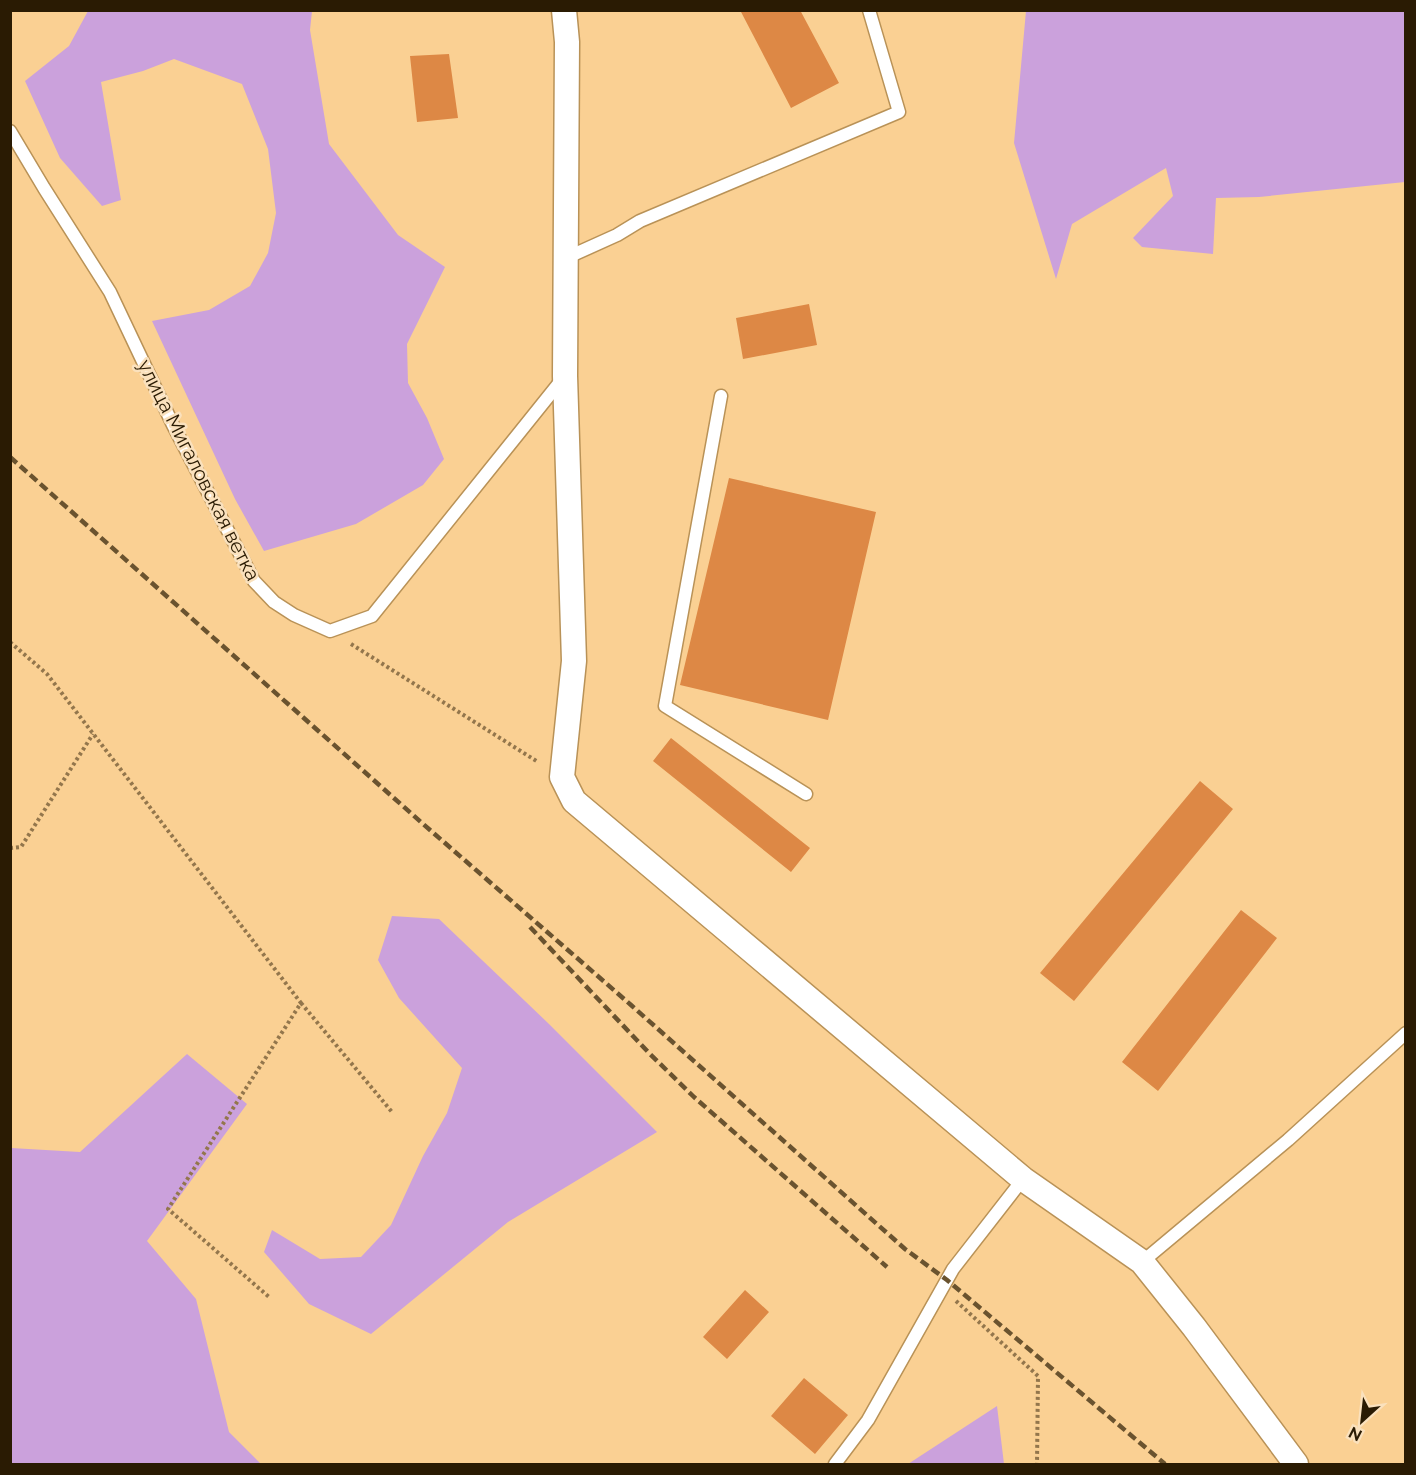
<svg xmlns="http://www.w3.org/2000/svg" width="1416" height="1475" font-family="Raleway,sans-serif">
<rect width="100%" height="100%" fill="#fad093"/>
<path fill="#cba1dc" d="M88,11H312L310,30L329,144L398,235L445,267L407,344L408,383L427,418L444,459L423,485L356,524L264,551L235,499L152,321L209,310L250,286L268,253L276,213L268,149L242,84L174,59L143,71L101,82L121,200L102,206L60,158L25,81L69,46Z
M1026,11H1405V182L1259,197L1216,198L1213,254L1142,247L1133,238L1173,196L1166,168L1072,224L1056,279L1014,143Z
M392,916L439,919L549,1024L657,1132L508,1222L371,1334L309,1304L264,1252L272,1230L320,1259L361,1257L391,1225L423,1156L447,1113L462,1068L399,998L378,960Z
M187,1054L247,1104L147,1241L196,1299L229,1432L261,1464H11V1148L80,1152Z
M997,1406L1004,1464H908Z"/>
<path fill="#dd8845" d="M740,10H800L839,83L791,108Z
M449,54L458,118L417,122L410,56Z
M809,304L817,345L743,359L736,318Z
M729,478L876,512L828,720L680,685Z
M671,738L810,848L791,872L653,761Z
M1200,781L1233,809L1074,1001L1040,973Z
M1241,910L1277,938L1158,1091L1122,1062Z
M745,1290L769,1312L727,1359L703,1337Z
M804,1378L848,1415L815,1454L771,1416Z"/>
<g fill="none" stroke-linecap="round" stroke-linejoin="round">
<g stroke="#b99257" stroke-width="15">
<path id="service" d="M10,131L44,188L110,292L173,425L254,581L274,602L294,615L330,631L372,616L564,377
M566,258L617,235L640,221L899,112L869,10
M721,396L665,706L806,794
M1142,1262L1288,1140L1406,1033
M835,1464L868,1420L953,1269L1023,1179"/>
</g>
<g stroke="#b99257" stroke-width="27">
<path id="minor" d="M564,10L567,42L565,376L574,661L562,777L574,801L1023,1179L1142,1262L1194,1327L1296,1464"/>
</g>
<path stroke="#93764c" stroke-width="4" stroke-dasharray="3 3" stroke-linecap="butt" d="M10,642L47,674L301,1003L168,1209L269,1297
M351,644L538,762
M10,848L21,847L93,734
M301,1003L392,1112
M956,1301L1038,1376L1037,1464"/>
<use href="#service" stroke="#fff" stroke-width="12"/>
<use href="#minor" stroke="#fff" stroke-width="24"/>
<path stroke="#6a532f" stroke-width="4.5" stroke-dasharray="9 4.5" stroke-linecap="butt" d="M10,457L422,823L631,1005L905,1249L947,1280L1165,1464
M530,927L649,1053L694,1097L887,1267"/>
</g>
<g text-anchor="middle" stroke-width="5" stroke-linejoin="round" paint-order="stroke">
<g font-size="20" fill="#2a1b03" stroke="#fae1bd">
<text transform="translate(199 470) rotate(63)" y="7">улица Мигаловская ветка</text>
</g>
</g>
<rect width="1416" height="1475" fill="none" stroke="#2a1b03" stroke-width="24"/>
<g transform="translate(1362 1421) rotate(207)" stroke="#fae1bd" stroke-width="4.5" paint-order="stroke">
<path d="M0-4.5L10 22L0 15L-10 22Z" fill="#2a1b03"/>
<text y="-9" font-size="16" font-weight="bold" text-anchor="middle" fill="#2a1b03">N</text>
</g>
</svg>
